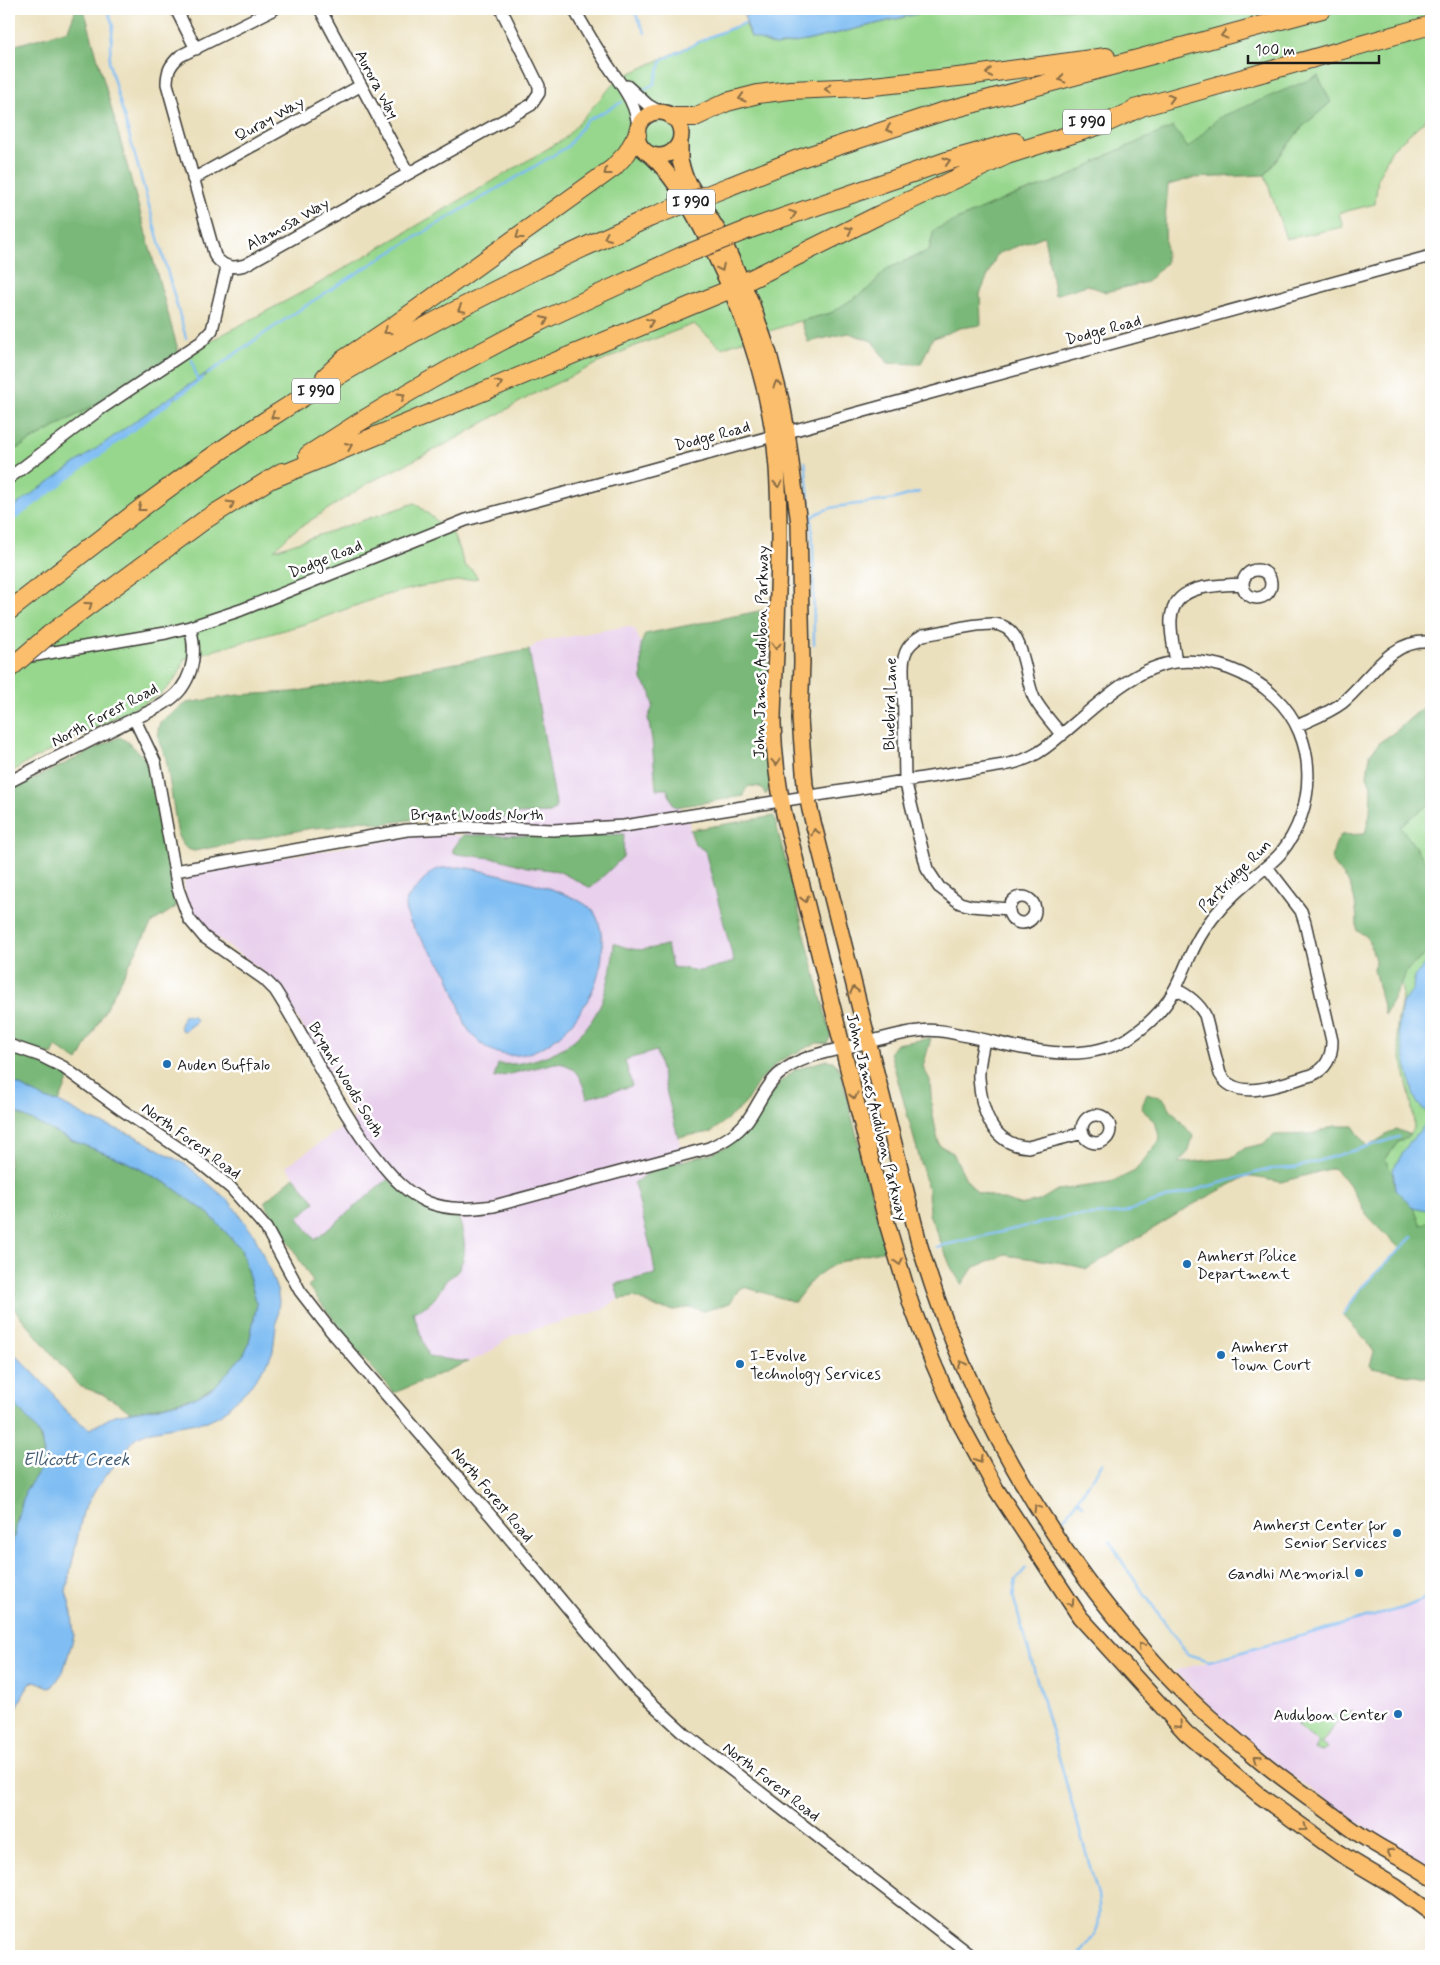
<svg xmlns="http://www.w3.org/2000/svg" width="1440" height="1965" font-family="Mynerve,sans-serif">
<rect width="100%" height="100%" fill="#fff"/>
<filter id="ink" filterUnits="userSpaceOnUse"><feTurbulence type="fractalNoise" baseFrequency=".02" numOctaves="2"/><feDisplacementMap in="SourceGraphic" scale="10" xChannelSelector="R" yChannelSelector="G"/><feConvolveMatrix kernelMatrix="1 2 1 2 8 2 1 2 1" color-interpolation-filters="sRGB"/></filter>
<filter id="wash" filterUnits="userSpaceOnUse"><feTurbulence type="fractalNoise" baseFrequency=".0096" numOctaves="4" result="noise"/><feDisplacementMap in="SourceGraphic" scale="20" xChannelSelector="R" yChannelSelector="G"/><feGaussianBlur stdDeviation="1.12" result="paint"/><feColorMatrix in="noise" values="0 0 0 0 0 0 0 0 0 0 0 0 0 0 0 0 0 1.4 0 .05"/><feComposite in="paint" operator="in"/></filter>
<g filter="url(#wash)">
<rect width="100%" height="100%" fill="#ebe0bd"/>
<path fill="#e9d1ed" d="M628,626L635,629L641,644L642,679L651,693L653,706L648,718L654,759V782L656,788L667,789L673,805L679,807L689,822L691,837L695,844L705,851L734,962L700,971L671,967L667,945L644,949L629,950L614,943L612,970L608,983L598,1010L590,1024L567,1047L552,1055L518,1064H498L494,1078L555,1063H564L574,1069L582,1079L587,1097L625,1060L656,1051L684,1161L653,1169L634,1183L652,1253L655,1274L615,1284L619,1299L602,1310L511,1336L487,1354L468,1362L429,1357L412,1312L430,1304L438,1295L447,1279L457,1273L458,1216L445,1214L421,1205L388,1179L315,1240L298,1218L315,1202L286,1166L355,1119L281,989L260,969L203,928L194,916L187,902L184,883L188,877L197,872L392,839L426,835H463L475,816L510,818L518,814L550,813L555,810L556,804L529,650L539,642Z
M1431,1596V1870L1338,1809L1277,1765L1236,1731L1174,1671L1403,1608Z"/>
<path fill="#97d78d" stroke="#5a7a54" d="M937,9H1431V115L1392,149L1378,177L1375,204L1339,213L1343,227L1286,239L1265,175L1302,127L1331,102L1218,118L1188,148L1173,128L1112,153L1066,178L1007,198L934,230L929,250L887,269L868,290L831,313L796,322L721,348L694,324L630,348L532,395L452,441L370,482L291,533L274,550L415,503L453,534L465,566L472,570L478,578L423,586L382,596L308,623L184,659C180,675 171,686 158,696L22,765L9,774V453L180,357L318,284L564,139L618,79L709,37L745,23L751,37L806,41Z
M1431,755V1247L1403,1205L1385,1159L1398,1142L1409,1135L1414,1128C1413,1096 1401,1067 1397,1036C1395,1020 1404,1003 1402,989C1401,982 1396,974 1393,967L1375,821Z
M1353,1711L1346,1721L1339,1718L1321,1744L1327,1748L1323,1752L1315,1750L1319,1743L1296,1725Z"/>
<path fill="#79b878" stroke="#4a6a4a" d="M76,9H84L180,357L9,453V47L68,30Z
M1318,76L1331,102L1302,127L1265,175L1193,178L1168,185L1165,221L1166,263L1147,282L1106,292L1087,285L1055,295L1044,236L997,254L980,294L981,325L960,328L932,339L921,364L888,363L872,341L849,333L808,342L801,321L831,313L868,289L887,269L929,251L934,230L1007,198L1066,178L1112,153L1173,127L1188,148L1218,118Z
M769,609L767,722L771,784L766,795L760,787L749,786L745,790L744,796L676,807L673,805L667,789H656L652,740L648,718L653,706L651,693L642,680L641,644L645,634Z
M529,650L556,804L555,810L550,813L518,814L510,818L475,816L416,819L380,824L362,820L331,827L312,828L194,851C184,849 182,844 178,836L166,758L159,742L158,729L160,722L187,703L238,695L293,692Z
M1430,704L1431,727L1428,733L1431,739V803L1400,826L1427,863L1431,861V950L1408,969L1385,1015L1374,969L1375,960L1370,944L1365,935L1357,931C1357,913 1356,896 1347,880C1343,874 1336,869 1332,862C1333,851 1334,844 1341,835L1365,834L1370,813L1371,786L1367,776L1370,754L1380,742L1396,731L1422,708Z
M119,737C128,740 140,754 148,762L176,907L153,922L147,931L78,1061L56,1047L52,1055L9,1041V788L24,784Z
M774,816L831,1035L827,1044L817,1043L781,1060L759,1081L744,1105L712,1132L678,1137L656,1051L625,1060L632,1086L587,1098C582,1080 576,1063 555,1063L494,1078L498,1064C512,1065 526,1063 540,1058C594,1041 610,995 614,943C637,953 644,950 667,945L672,967L700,971L734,962L705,851L695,844L690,830Z
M624,834L623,857L591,888L558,871L527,867L499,859L457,854L453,852V849L463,835L562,836Z
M931,1038L923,1067L930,1080L932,1111L939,1145L953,1153L966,1179L977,1192L1020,1205L1039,1201L1057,1190L1110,1183L1135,1171L1160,1140L1155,1121L1141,1109L1147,1093L1163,1098L1172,1111L1193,1136L1189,1151L1178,1163L1231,1158L1245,1148L1263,1144L1275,1135L1312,1134L1335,1126H1353L1367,1147L1396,1129L1410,1135L1398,1142L1385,1160L1393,1175L1395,1189L1413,1207L1421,1225L1431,1220V1379L1372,1368L1370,1365L1374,1352L1365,1339L1343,1315L1361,1288L1400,1249L1367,1215L1349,1184L1333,1168L1281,1182L1247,1176L1192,1205L1087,1269L1063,1263L1005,1255L973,1268L962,1285L951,1267L929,1214L928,1189L890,1052L896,1044Z
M9,1050L45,1064L70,1076L59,1102L45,1099L9,1080Z
M826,1060L833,1061L840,1070L886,1250C862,1255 838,1259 818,1275C809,1282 802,1293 795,1302L744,1287L739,1289L730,1303L704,1311L690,1307L674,1310L657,1308L635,1297L619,1299L615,1284L655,1274L652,1253L634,1183L653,1169L709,1154L726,1147L743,1133L780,1082L795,1070Z
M9,1109L71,1140L125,1161L168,1184L209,1214L241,1249L257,1304L249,1343L244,1354L217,1384L197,1397L131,1413L121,1405L102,1394L79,1386L9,1303Z
M294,1177L315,1202L298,1218L315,1240L388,1179C412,1198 427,1212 458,1216C464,1234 469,1254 457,1272C454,1276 448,1277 445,1282C433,1301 434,1303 413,1312L429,1357L468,1362L394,1393L355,1348L308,1286L313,1282L264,1202Z
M9,1397C28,1417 55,1444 38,1474C34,1480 27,1486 25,1493C18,1513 13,1536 9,1557Z"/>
<path fill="#7fbdf3" stroke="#4e6c88" d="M742,9H937L806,41L776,46L751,37Z
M225,361L9,523V510L154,408Z
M461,867C489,871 577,890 594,912C598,918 600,926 601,933C615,1005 517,1106 466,1026L448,974L419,936L410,922L405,909L407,899L431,872L441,868Z
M1431,958V1211L1413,1207L1395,1189L1393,1169L1409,1143L1430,1119L1429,1114L1418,1104L1414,1096L1398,1031L1402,1003L1413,989L1414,977Z
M184,1015L193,1016L197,1021L184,1031L181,1030L180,1025Z
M9,1080L45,1099L59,1102L92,1120L133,1135L188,1166L230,1202L254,1235L269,1268L277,1290L279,1301L273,1351L268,1362L247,1390L220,1415L207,1421L151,1431L136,1437L96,1489L83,1512L66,1591L72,1613L74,1636L63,1672L53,1686L49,1687L35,1681L29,1684L9,1723V1557L25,1491L38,1473L44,1454L41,1438L34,1427L9,1397V1348L52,1392C59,1407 75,1420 90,1429L115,1415L155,1408L197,1397L209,1390L217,1384L244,1354L249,1343L257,1304L241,1249L209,1214L168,1184L125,1161L71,1140L9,1109Z"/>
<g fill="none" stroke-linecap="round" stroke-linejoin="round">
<path stroke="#7fbdf3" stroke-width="2.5" d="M107,9L113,25L109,63L186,338
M633,9L645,33
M643,90L654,84L662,60L709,37L745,23
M192,360L198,382
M208,374C321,289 446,220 567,147L586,121L622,102
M178,397L203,378
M805,462L811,518
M9,523L173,400
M814,644L813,542L811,518C829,502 866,505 889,500C899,498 909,495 919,492
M936,1247L1066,1217L1122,1213L1167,1198L1270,1169L1295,1168L1399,1137
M1343,1315L1361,1288L1412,1237
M1078,1500L1083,1505
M1064,1519L1103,1463
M1110,1541L1126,1568L1187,1654L1209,1661L1403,1608L1427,1598L1431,1595
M1026,1568L1016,1580L1013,1596L1098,1895C1102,1927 1098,1931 1079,1956"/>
</g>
</g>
<g filter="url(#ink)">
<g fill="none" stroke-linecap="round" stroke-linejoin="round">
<g stroke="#3b3934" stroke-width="14">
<path id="minor" d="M176,9L196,49
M274,9L180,56C170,65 167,71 167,84L215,256C223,267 232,269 245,265L531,105L539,93V86L501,9
M320,9L408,173
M574,9C583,25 592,41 602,56C616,80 637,99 638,129
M627,86L648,105L662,113
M193,179L360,86
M9,478L99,410L201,342L212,330L227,267
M1243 584a14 14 0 1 1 28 0a14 14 0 1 1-28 0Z
M25,657L166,633L190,627L241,610L466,520L1431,256
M1176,662C1174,648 1170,633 1171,619C1174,583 1216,586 1243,584
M134,718L155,762L178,889L189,919L204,937L264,979L275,990C312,1047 337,1110 381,1163C394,1179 407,1193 427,1202C450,1211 471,1209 494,1206L709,1148C727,1140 741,1131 751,1115C760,1101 766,1086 778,1075C800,1055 832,1051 861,1044C880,1039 900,1033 919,1031C937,1028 955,1034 972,1037C1023,1048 1082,1067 1130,1037C1148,1025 1165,1009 1175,989C1185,970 1191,949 1204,930C1216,912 1231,896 1248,882C1259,872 1270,865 1280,854C1317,809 1319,738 1275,697C1249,672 1213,658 1176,662C1133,667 1093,709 1061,735C1052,743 1043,751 1032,756C1023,761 1014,763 1004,765L624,826L553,830L472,827L407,830L175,871
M1297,726C1312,719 1329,713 1342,703C1371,679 1388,639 1431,642
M9,782C45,763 82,745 119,726C138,716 167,707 181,689C195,670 196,649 190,627
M1009 910a13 13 0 1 1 26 0a13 13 0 1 1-26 0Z
M1009,909L971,906L960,903L939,887L927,869L905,780L903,668C903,651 909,643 923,635C945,632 969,624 992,624C1026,624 1023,675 1034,698C1041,711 1052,723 1062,735
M1175,989C1188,995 1198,1002 1205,1015L1220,1074C1237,1105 1285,1082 1312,1075C1326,1069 1332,1057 1332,1041L1305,923L1301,911L1267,867
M984,1040C982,1052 978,1066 979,1078C981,1110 992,1145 1028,1147L1083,1133
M9,1045L41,1056L63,1067L122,1110L198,1161L231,1188L266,1228L300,1291L331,1331L492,1517L632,1685L685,1734L972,1956
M1082 1129a14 14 0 1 1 28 0a14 14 0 1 1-28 0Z"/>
</g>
<g stroke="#3b3934" stroke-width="18">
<path id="major" d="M637 134a22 22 0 1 1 44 0a22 22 0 1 1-44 0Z
M680,143V161L685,177L721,236L751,302L769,354L782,404L787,431L799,524L802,662L800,719L805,785L810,810L919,1243C965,1399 1046,1544 1156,1664C1186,1698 1220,1727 1255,1756C1277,1775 1302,1792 1325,1809C1340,1820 1354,1832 1370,1841C1390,1854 1412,1863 1431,1877
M649,154C674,174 701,225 715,255C747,320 772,394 777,468C781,529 778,591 776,653C775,676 773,700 773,724C774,755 778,784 784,814L886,1220L911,1304L932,1360L956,1416L996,1489L1080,1617L1186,1733L1259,1795L1339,1853L1396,1887L1431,1913"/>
</g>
<g stroke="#3b3934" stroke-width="20">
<path id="highway" d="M1134,109L1431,25
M673,117H695L727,102L758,94L790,90L864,87L967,76L1106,57
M730,186L795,160L938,113L1322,9
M747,230L947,161L1015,142
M325,377L344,359L392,327L613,168L627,153L637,135
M308,455C381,407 457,363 535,324C585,300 635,278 684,255
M272,479L731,289L881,214L1007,155L1104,124L1146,105
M9,611C92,546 174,480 262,423C385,343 517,276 651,217
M50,634L206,519L282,472"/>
</g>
<use href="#minor" stroke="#fff" stroke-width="11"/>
<use href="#major" stroke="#fabe6d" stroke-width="15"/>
<use href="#highway" stroke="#fabe6d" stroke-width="18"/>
<g stroke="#3b3934" stroke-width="20" stroke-linecap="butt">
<path id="highway-bridge" d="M651,217L730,186
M684,255L747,230
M9,669L50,634"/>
</g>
<use href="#highway-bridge" stroke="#fabe6d" stroke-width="18"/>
</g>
<defs><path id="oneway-chevron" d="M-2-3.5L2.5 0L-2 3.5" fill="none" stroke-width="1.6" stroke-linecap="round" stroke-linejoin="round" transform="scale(1.25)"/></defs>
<g stroke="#8b6d44">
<use href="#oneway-chevron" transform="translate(1224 35) rotate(165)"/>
<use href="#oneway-chevron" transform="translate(989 73) rotate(172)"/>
<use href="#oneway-chevron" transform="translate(1062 79) rotate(165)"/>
<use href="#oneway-chevron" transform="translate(828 89) rotate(177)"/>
<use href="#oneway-chevron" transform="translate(742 98) rotate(164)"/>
<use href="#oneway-chevron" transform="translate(1171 98) rotate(-16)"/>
<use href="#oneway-chevron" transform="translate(889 129) rotate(162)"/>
<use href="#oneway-chevron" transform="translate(947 161) rotate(-17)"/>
<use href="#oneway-chevron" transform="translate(607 172) rotate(143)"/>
<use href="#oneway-chevron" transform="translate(793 214) rotate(-19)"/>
<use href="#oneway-chevron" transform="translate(849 230) rotate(-27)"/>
<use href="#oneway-chevron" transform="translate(519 236) rotate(144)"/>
<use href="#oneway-chevron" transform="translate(607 237) rotate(156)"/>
<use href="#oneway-chevron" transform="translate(721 268) rotate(64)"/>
<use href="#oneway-chevron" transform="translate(461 309) rotate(152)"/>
<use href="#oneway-chevron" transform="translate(545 320) rotate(-25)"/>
<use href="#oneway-chevron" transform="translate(650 322) rotate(-22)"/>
<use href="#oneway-chevron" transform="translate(387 331) rotate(147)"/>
<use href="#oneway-chevron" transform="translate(499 384) rotate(-22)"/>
<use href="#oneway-chevron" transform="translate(777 384) rotate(-105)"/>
<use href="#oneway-chevron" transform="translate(402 396) rotate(-30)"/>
<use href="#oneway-chevron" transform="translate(274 416) rotate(149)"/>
<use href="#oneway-chevron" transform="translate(349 446) rotate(-23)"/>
<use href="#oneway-chevron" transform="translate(778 484) rotate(87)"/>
<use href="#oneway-chevron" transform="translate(231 504) rotate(-31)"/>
<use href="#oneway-chevron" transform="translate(141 508) rotate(143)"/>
<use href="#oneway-chevron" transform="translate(89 605) rotate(-36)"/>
<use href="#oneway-chevron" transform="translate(776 646) rotate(92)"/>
<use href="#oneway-chevron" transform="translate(776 762) rotate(85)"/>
<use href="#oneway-chevron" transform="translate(815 832) rotate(-104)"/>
<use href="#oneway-chevron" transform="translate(805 899) rotate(76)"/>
<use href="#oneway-chevron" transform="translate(854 990) rotate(-104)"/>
<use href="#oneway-chevron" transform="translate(854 1096) rotate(76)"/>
<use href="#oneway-chevron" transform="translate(899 1262) rotate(73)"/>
<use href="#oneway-chevron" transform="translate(962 1364) rotate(-114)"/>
<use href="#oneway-chevron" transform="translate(979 1459) rotate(60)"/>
<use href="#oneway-chevron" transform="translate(1037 1508) rotate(-121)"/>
<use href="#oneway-chevron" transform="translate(1071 1603) rotate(56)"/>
<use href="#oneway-chevron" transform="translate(1141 1646) rotate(-130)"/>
<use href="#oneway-chevron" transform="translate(1179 1725) rotate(47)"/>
<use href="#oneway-chevron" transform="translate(1257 1758) rotate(-141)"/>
<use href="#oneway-chevron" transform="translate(1304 1828) rotate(36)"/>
<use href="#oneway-chevron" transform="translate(1390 1852) rotate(-153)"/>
</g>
</g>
<g fill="#1f6fb2" stroke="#fff" stroke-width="2">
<circle cx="167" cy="1064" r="5"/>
<circle cx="1187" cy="1264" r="5"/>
<circle cx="1221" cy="1355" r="5"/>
<circle cx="740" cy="1364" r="5"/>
<circle cx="1397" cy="1533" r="5"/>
<circle cx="1359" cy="1573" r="5"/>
<circle cx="1398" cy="1714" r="5"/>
</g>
<g text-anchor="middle" stroke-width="5" stroke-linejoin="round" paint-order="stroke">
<g fill="#fff" stroke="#606060" stroke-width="1">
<rect x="1063" y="109.5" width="48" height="25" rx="4"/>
<rect x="667" y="189.5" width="48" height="25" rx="4"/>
<rect x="292" y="378.5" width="48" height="25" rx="4"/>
</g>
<g font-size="15" font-weight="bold" fill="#1c1c1c">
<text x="1087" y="127">I 990</text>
<text x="691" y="207">I 990</text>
<text x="316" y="396">I 990</text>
</g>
<g font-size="16" fill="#1c1c1c" stroke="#fff">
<text transform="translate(378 84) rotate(62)" y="6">Aurora Way</text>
<text transform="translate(269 118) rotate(-29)" y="6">Quray Way</text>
<text transform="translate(287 223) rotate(-29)" y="6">Alamosa Way</text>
<text transform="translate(1103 329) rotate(-15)" y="6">Dodge Road</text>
<text transform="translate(712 435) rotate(-15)" y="6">Dodge Road</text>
<text transform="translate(325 558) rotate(-22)" y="6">Dodge Road</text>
<text transform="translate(760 652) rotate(-89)" y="6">John James Audubon Parkway</text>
<text transform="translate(889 704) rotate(-89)" y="6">Bluebird Lane</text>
<text transform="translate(104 714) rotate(-28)" y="6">North Forest Road</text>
<text x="477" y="820">Bryant Woods North</text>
<text transform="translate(1234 875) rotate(-45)" y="6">Partridge Run</text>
<text transform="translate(347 1079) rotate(59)" y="6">Bryant Woods South</text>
<text transform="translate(878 1117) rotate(76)" y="6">John James Audubon Parkway</text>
<text transform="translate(192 1140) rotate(36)" y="6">North Forest Road</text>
<text transform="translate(493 1494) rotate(50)" y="6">North Forest Road</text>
<text transform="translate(772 1781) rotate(38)" y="6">North Forest Road</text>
</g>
<g font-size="16" fill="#1c1c1c" stroke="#fff" text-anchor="start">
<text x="177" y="1070">Auden Buffalo</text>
<text x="1197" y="1261">Amherst Police<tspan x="1197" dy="18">Department</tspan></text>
<text x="1231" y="1352">Amherst<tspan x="1231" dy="18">Town Court</tspan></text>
<text x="750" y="1361">I-Evolve<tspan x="750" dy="18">Technology Services</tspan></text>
<text x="1387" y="1530" text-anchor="end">Amherst Center for<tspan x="1387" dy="18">Senior Services</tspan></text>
<text x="1349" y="1579" text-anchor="end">Gandhi Memorial</text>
<text x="1388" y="1720" text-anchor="end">Audubon Center</text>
</g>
<g font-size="18" font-style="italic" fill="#445c72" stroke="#fff">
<text x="76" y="1465">Ellicott Creek</text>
</g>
</g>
<rect width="1440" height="1965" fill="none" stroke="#fff" stroke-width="30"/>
<path d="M1248 55v8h131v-8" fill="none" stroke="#1c1c1c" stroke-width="2.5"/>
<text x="1255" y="55" font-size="15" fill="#1c1c1c" stroke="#ffffff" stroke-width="4" paint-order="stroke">100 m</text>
</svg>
